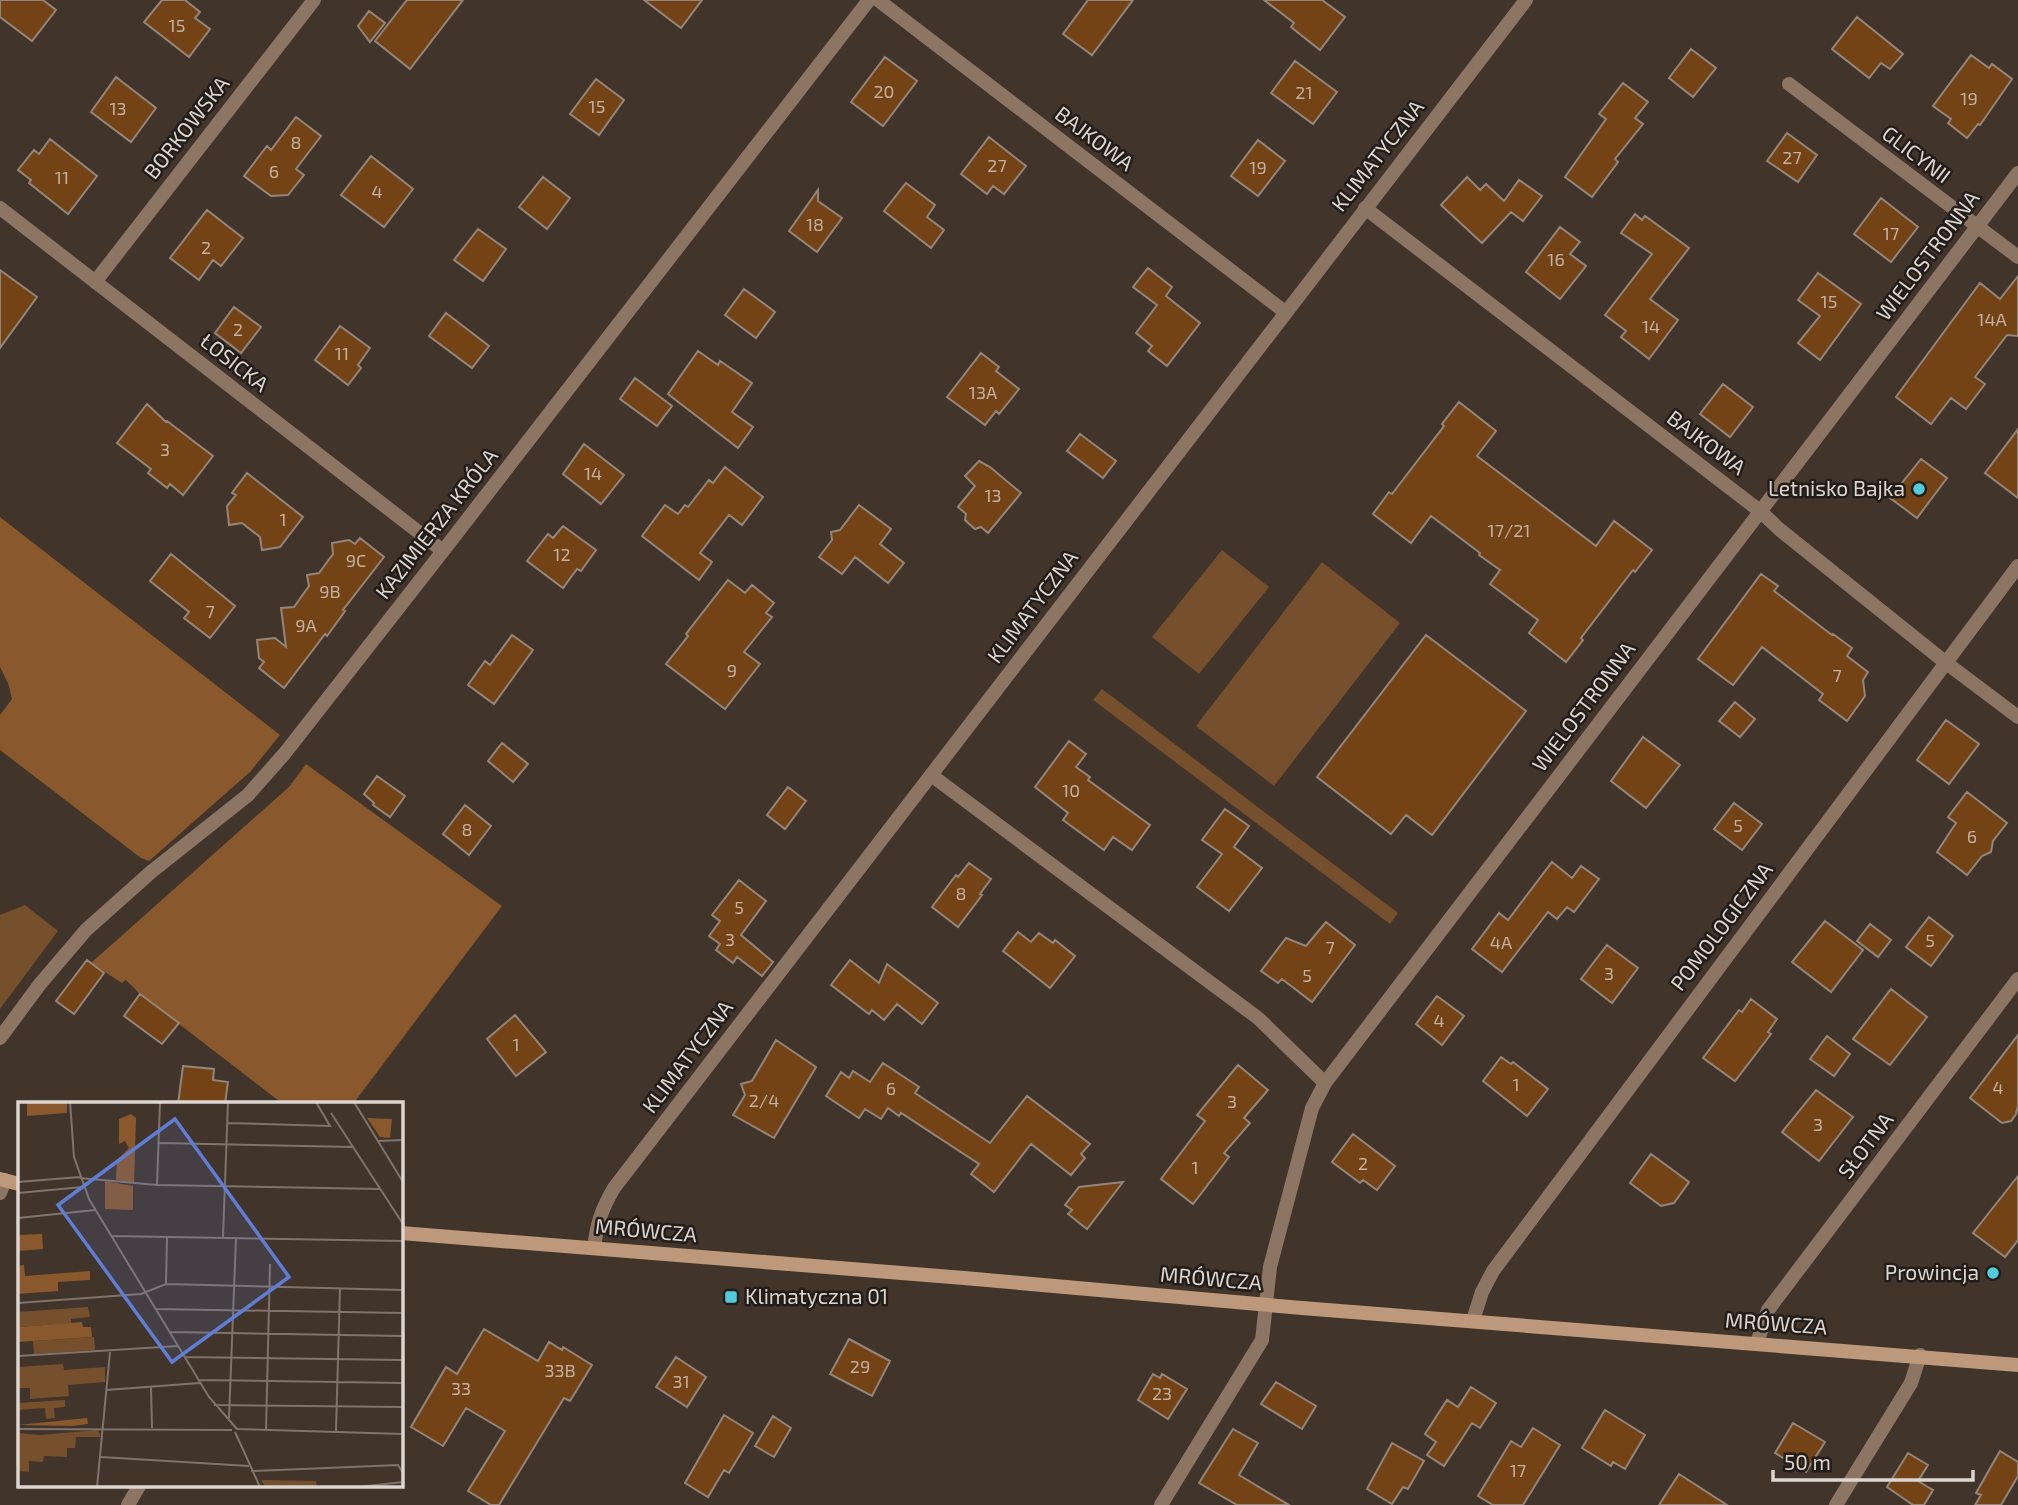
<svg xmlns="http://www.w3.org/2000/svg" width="2018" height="1505" font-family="'Exo 2',sans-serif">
<rect width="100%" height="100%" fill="#41342b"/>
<path fill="#764f2d" d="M1222,550L1269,587L1199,674L1152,637Z
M1322,562L1400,623L1274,786L1196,726Z
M1102,689L1398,913L1390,924L1093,700Z
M25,905L58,931L0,1009V915Z"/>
<path fill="#8a582d" d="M0,517L280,735L250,772L149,861L141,858L0,750V715L12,699L8,683L0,667Z
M306,764L502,906L353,1104H283L140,994L126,980L122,983L91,963L289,787Z"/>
<path fill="#734315" stroke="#93857a" stroke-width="2" d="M0,0H43L56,10L32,41L0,17Z
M162,0H185L200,12L195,18L210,29L189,57L144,22Z
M407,0H463L410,69L375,41Z
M644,0H702L681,28Z
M1088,0H1133L1092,55L1063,34Z
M1264,0H1322L1345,17L1320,50L1291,27L1294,23Z
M369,11L385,23L370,42L358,26Z
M1857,17L1903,54L1890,69L1881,63L1869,78L1832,49Z
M1691,49L1716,68L1693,97L1669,78Z
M1971,55L1989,68L1992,64L2012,79L1980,125L1978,124L1967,138L1948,123L1951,119L1933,106Z
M885,57L917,81L883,126L851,102Z
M1295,61L1337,92L1313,124L1271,93Z
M116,77L156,108L131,142L91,112Z
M596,79L624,100L599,135L570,114Z
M1623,83L1648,102L1635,118L1643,124L1615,159L1618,162L1592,197L1565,177L1606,119L1599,114Z
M296,117L321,136L296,169L304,175L288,195L271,196L244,176L267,146L271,150Z
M1787,133L1817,155L1798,182L1767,161Z
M989,137L1026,166L1004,194L993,186L987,194L961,174Z
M50,139L97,176L68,214L29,183L31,180L18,170L34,150L39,154Z
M1258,140L1285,161L1258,196L1231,176Z
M371,156L413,189L384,227L341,195Z
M543,177L570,198L547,229L519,207Z
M1467,177L1480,190L1486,184L1504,201L1519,180L1542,196L1523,221L1511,212L1482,243L1441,205Z
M906,183L935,205L927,217L944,230L931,248L884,211Z
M818,190V201L842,218L817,252L789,231Z
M1881,198L1918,227L1891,262L1854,234Z
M207,210L243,238L221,266L213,260L199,280L170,258Z
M1635,214L1642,220L1645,216L1689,248L1650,299L1678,320L1649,359L1621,337L1626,331L1605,315L1652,254L1621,233Z
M1560,227L1580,242L1570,254L1586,266L1560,299L1526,272Z
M478,229L506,249L483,281L454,260Z
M1148,268L1172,287L1166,296L1200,323L1167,366L1148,351L1152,346L1136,333L1157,305L1133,287Z
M0,270L37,297L0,348Z
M1818,273L1861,304L1820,360L1798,343L1820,316L1798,300Z
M2018,276V336L2007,335L1975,377L1985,384L1966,409L1951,398L1931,424L1896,397L1980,283L2000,299Z
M744,289L775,312L756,338L725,315Z
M234,307L261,327L241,353L215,333Z
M446,313L489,346L472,368L429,336Z
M340,326L370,348L358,365L361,368L348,385L315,360Z
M698,351L718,365L720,361L752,383L732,412L753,427L738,448L668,394Z
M981,353L999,367L996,371L1019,389L999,414L996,411L985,425L947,397Z
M635,378L672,406L657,426L620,399Z
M1723,384L1753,407L1730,437L1700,414Z
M1459,402L1496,431L1477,456L1596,546L1614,521L1652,550L1635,572L1633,570L1581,638L1583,640L1566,662L1529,633L1538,620L1490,584L1500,570L1479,555L1480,553L1431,516L1411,543L1373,514L1389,492L1392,494L1444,426L1442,424Z
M147,404L166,422L167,421L213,456L183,495L170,484L167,488L148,473L151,469L117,443Z
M2018,429V498L1985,473Z
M1080,434L1116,461L1103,478L1067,451Z
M584,444L624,475L601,504L563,474Z
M1921,459L1947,478L1917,518L1890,498Z
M979,461L990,467L1021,493L988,533L981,527L975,529L965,520L966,514L958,507L975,486L965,476Z
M725,467L763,497L742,525L729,515L700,553L712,562L699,580L642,536L665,505L678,514L685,505L688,507L709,480L713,483Z
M247,473L303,517L280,547L262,550L260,537L242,523L229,525L227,506L236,495L232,493Z
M859,505L891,529L880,544L904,563L888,583L855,557L842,574L819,557L832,540L831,532L840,530Z
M563,526L596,550L581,571L577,569L563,588L527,561L548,534L553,538Z
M360,538L384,557L343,610L345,611L327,636L325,634L284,688L259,668L264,662L259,658L257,640L275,638L286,647L281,608L294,607L309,586L307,575L319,573L333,554L332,543L349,540L355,544Z
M171,554L235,606L210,638L184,618L189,612L150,581Z
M1761,574L1778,586L1774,591L1832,635L1833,634L1852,648L1847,656L1868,672L1863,680L1865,696L1847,721L1819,700L1823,694L1762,647L1733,685L1698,659Z
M728,580L745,593L752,585L774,603L766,613L772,617L744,652L760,664L725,709L666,664L688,636L686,634Z
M512,635L533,650L494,704L468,685L485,661L490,665Z
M1426,635L1526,711L1432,835L1406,815L1391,834L1317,777Z
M1735,702L1755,719L1740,737L1719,721Z
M1946,720L1979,744L1949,784L1917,760Z
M1643,737L1680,765L1646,808L1611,781Z
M1069,741L1086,754L1076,767L1090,777L1088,780L1150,825L1132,850L1113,837L1104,850L1063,820L1068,813L1035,787Z
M502,743L528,764L513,782L488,761Z
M377,776L405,796L390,817L373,805L374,803L364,794Z
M788,787L806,801L785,829L767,815Z
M1967,792L2007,823L1993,841L1991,852L1982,856L1967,875L1937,852L1956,823L1948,817Z
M1734,803L1762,824L1742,850L1714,829Z
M465,805L491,826L469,855L443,834Z
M1225,809L1249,826L1234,847L1262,868L1229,911L1197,887L1222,854L1202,840Z
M1552,862L1572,878L1581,866L1599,879L1574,912L1567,907L1557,919L1548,912L1502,972L1472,949L1499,913L1508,920Z
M969,863L991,879L980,894L982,895L958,927L932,907L956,875L958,877Z
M739,880L766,901L741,935L773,962L762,976L737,957L733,963L716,950L720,944L709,936L720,921L712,915Z
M1929,917L1953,936L1931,966L1906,947Z
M1825,921L1863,950L1831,992L1792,962Z
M1326,922L1355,945L1312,1002L1282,979L1278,983L1261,971L1286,938L1306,946Z
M1870,924L1891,940L1878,957L1857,941Z
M1018,932L1031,942L1039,933L1053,943L1055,940L1075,956L1050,988L1003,951Z
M1607,945L1638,968L1612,1003L1581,979Z
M87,960L104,973L74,1014L56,1001Z
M850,960L879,983L887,964L938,1003L922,1024L897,1004L884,1020L872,1010L869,1014L831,985Z
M1891,989L1927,1017L1890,1065L1853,1039Z
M140,994L179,1023L162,1044L124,1016Z
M1437,996L1464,1016L1442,1045L1416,1024Z
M1751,999L1777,1019L1768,1032L1771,1034L1735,1081L1703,1058L1739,1010L1742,1012Z
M515,1015L546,1052L516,1076L487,1039Z
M2018,1035V1106L2016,1114L2011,1121L2002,1123L1970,1098Z
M1827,1036L1850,1054L1834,1076L1810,1059Z
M776,1040L816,1067L774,1138L733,1115L745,1095L741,1084L752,1081Z
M1501,1057L1511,1064L1513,1062L1548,1089L1527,1116L1483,1081Z
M883,1063L919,1087L915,1093L990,1143L1027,1096L1090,1144L1081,1154L1085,1158L1071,1175L1031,1144L994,1192L971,1174L979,1164L901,1113L899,1116L888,1108L881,1119L865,1109L859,1118L826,1096L841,1072L849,1078L853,1071L870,1082Z
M1238,1065L1268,1090L1244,1118L1250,1123L1224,1153L1229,1157L1193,1204L1161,1179L1205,1121L1197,1115Z
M183,1066L214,1069L213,1080L228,1082L225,1104H178Z
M1816,1090L1853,1117L1819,1161L1782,1132Z
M1353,1134L1395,1166L1377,1190L1363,1180L1360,1183L1332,1162Z
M1651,1154L1689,1182L1674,1203L1661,1206L1630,1183Z
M2018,1176V1240L2005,1257L1973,1233Z
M1123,1182L1087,1229L1068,1214L1072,1210L1065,1205L1079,1187Z
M484,1329L538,1361L549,1342L562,1350L563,1347L592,1365L570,1401L564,1398L499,1505H491L468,1491L505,1431L466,1408L443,1446L411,1427L446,1367L457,1374Z
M849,1339L890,1361L872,1396L830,1374Z
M676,1357L706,1377L687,1407L656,1387Z
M1153,1374L1160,1378L1162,1374L1187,1389L1168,1419L1138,1400Z
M1276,1382L1316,1406L1302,1429L1261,1404Z
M1471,1387L1496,1403L1480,1428L1472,1423L1444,1466L1427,1455L1436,1442L1425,1434L1447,1400L1458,1407Z
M1605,1410L1645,1435L1625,1469L1613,1462L1611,1466L1582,1448Z
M724,1415L753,1433L729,1473L724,1470L708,1497L685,1483Z
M773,1416L791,1428L774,1457L755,1446Z
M1793,1423L1825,1442L1806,1472L1775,1453Z
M1533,1428L1560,1445L1523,1505H1493L1478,1496L1511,1441L1521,1447Z
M1233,1429L1258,1443L1239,1475L1289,1505H1237L1199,1483Z
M1392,1443L1424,1461L1408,1489L1403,1487L1392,1504L1367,1489Z
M2000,1451L2018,1462V1476L2001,1505H1975L1981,1495L1976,1493Z
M1908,1453L1928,1465L1918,1481L1933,1490L1924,1505H1913L1887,1487Z
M1679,1474L1727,1505H1659Z"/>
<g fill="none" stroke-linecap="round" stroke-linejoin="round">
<path stroke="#8d7563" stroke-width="14" d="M878,0L1285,312
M1789,84L2018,257
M0,208L443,551
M1365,208L1760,511L1779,529L1945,662L2018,717
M95,282L314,0
M931,775L1258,1018L1325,1083
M0,1038L40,984L86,930L151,872L248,795L285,753L443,551L869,0
M0,1193L5,1180
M594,1248C597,1224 601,1210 614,1188L1526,0
M1473,1320L1482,1292L1493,1271L2018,566
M1757,1343L1768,1310L2018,979
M128,1505L139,1486
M1161,1505L1262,1340L1270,1267L1312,1108L1325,1083L2018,173
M1836,1505L1911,1383L1920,1355"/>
<path stroke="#bd987a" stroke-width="14" d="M0,1179L19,1184
M401,1233L964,1278L1302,1308L2018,1365"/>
</g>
<g fill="#54cadd" stroke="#231d19" stroke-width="2.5">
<circle cx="1919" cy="489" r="7"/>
<circle cx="1993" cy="1273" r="7"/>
<rect x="724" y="1290" width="14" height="14" rx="3.5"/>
</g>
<g text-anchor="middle" stroke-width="5" stroke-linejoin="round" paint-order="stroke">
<g font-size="18" fill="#c2b0a0">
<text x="177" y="32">15</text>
<text x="884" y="98">20</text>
<text x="1304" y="99">21</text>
<text x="1969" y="105">19</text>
<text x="597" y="113">15</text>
<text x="118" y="115">13</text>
<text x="296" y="149">8</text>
<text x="1792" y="164">27</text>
<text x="997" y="172">27</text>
<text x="1258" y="174">19</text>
<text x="274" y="178">6</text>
<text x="62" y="184">11</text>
<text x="377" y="198">4</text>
<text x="815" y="231">18</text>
<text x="1891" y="240">17</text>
<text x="206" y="254">2</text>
<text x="1556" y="266">16</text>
<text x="1829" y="308">15</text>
<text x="1992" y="326">14A</text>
<text x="1651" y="333">14</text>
<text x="238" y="336">2</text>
<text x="342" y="360">11</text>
<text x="983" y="399">13A</text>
<text x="165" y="456">3</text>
<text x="593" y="480">14</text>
<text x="993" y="502">13</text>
<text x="283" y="526">1</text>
<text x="1509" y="537">17/21</text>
<text x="562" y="561">12</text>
<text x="356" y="567">9C</text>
<text x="330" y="598">9B</text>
<text x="210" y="618">7</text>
<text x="306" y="632">9A</text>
<text x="732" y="677">9</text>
<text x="1837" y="682">7</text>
<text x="1071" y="797">10</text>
<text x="1738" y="832">5</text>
<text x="467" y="836">8</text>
<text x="1972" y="843">6</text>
<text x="961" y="900">8</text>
<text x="739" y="914">5</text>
<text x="730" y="946">3</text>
<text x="1930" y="947">5</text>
<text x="1501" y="949">4A</text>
<text x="1330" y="954">7</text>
<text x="1609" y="980">3</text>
<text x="1307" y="982">5</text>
<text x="1439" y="1027">4</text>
<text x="516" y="1051">1</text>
<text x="1516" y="1091">1</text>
<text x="1998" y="1094">4</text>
<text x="891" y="1095">6</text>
<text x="764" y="1107">2/4</text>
<text x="1232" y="1108">3</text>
<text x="1818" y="1131">3</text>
<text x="1363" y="1170">2</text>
<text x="1195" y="1174">1</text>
<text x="860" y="1373">29</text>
<text x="560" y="1377">33B</text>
<text x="681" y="1388">31</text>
<text x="461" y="1395">33</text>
<text x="1162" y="1400">23</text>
<text x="1518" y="1477">17</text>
</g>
<g font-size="21" fill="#ddd5cf" stroke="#231d19">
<text transform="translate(187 128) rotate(-52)" y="7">BORKOWSKA</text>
<text transform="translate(1094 139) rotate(37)" y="7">BAJKOWA</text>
<text transform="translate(1916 155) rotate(37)" y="7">GLICYNII</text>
<text transform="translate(1378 156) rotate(-52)" y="7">KLIMATYCZNA</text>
<text transform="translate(1928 256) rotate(-53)" y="7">WIELOSTRONNA</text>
<text transform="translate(234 363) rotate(38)" y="7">ŁOSICKA</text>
<text transform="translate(1706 443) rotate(37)" y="7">BAJKOWA</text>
<text transform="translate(437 524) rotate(-52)" y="7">KAZIMIERZA KRÓLA</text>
<text transform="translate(1033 607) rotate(-53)" y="7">KLIMATYCZNA</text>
<text transform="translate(1584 707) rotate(-53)" y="7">WIELOSTRONNA</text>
<text transform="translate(1722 927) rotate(-53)" y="7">POMOLOGICZNA</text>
<text transform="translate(688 1057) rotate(-53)" y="7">KLIMATYCZNA</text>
<text transform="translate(1866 1146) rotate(-53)" y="7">SŁOTNA</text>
<text transform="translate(646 1231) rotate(5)" y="7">MRÓWCZA</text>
<text transform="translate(1211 1279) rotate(5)" y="7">MRÓWCZA</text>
<text transform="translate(1776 1324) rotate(4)" y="7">MRÓWCZA</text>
</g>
<g font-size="21" fill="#ddd5cf" stroke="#231d19" text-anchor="end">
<text x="1905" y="496">Letnisko Bajka</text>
<text x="1979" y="1280">Prowincja</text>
<text x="745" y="1304" text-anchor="start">Klimatyczna 01</text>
</g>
</g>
<g transform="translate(18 1102)">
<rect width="385" height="385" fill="#41342b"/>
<path d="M70,205L72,215L53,217V221L0,225V210ZM76,235L77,248L16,252L15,239ZM45,262L46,268L87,265V280L50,283L51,294L12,297V286H0V265ZM47,298V305L36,306L37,316L28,317L27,306L0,308V301ZM80,328L83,335H58L57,346H49V355L26,354L25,360L11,359V370L0,369V331L22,333ZM243,378L298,379L299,385H247Z" fill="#764f2d"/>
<path d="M9,0H49V11L9,14ZM113,12L118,16L116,81L98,78L99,58L111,46L107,39L101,42V17ZM349,16L374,17L372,36L362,35ZM87,79L115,84V108L87,107ZM24,132L25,147L0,149V133ZM6,163L7,174L72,169V178L40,180V189L0,192V164ZM64,220L65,225H73L74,235L0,240V225ZM69,316L70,322L54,324L0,323Z" fill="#8a582d"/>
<path fill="none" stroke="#7f746d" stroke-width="2" d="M52,0L56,55L71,97L191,295L219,327M336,0L385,80M313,11L385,122M209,21L312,24L298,0M360,39L385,38M140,41L335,45M62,76L139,83L362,87M0,80L62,75M139,83L142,0M0,91L65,85M0,116L77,108M93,134L385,139M205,135L210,0M148,182L149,134M0,201L123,192L148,182L385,188M137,207L385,211M152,230L385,234M0,254L160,244M167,255L385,258M181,278L385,281M133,285L134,326M88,288L182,281M196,303L385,305M211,316L218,136M0,327L214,328M219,327L385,332M248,328L252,162M318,329L322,186M217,330L242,385M83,355L231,364M233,369L380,363L385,371M79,385L92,250M340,385L385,380"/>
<path fill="#607dd5" fill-opacity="0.15" stroke="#607dd5" stroke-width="3.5" d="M157,17L271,175L154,260L40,103Z"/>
<rect width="385" height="385" fill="none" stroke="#ddd5cf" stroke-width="3.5"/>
</g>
<path d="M1773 1470v10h200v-10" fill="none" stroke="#ddd5cf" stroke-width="3.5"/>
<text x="1784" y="1470" font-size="21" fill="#ddd5cf" stroke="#231d19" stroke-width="5" paint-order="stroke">50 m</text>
</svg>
